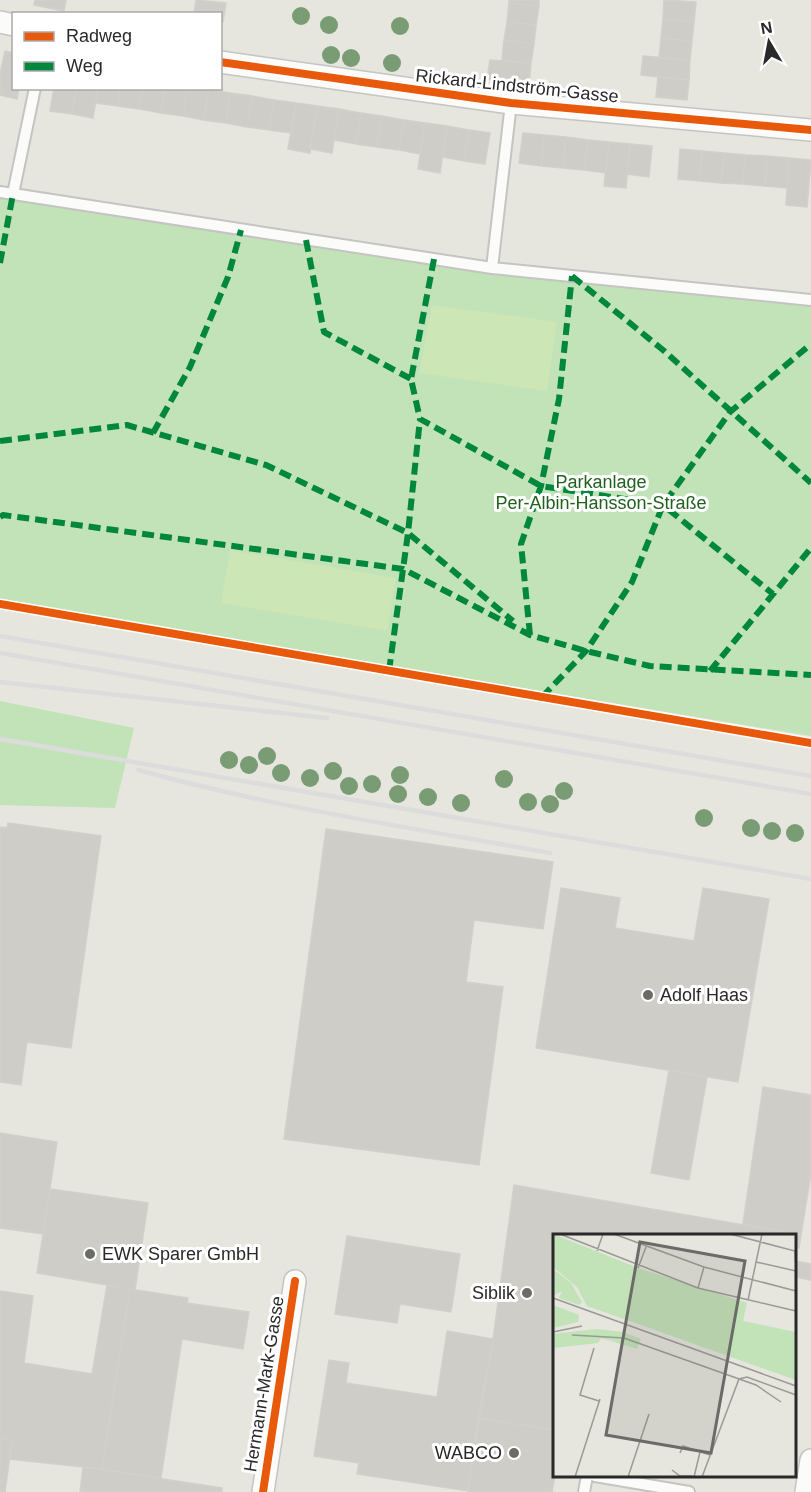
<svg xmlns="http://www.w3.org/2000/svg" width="811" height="1492" font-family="Helvetica,sans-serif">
<rect width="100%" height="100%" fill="#e6e5de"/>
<path fill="#c2e2b8" d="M0,195L481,273L811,305V736L0,601Z
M0,701L134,728L115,808L0,805Z"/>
<path fill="#cce6b6" d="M432,305L557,322L547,391L419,373Z
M230,550L396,578L387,631L221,603Z"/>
<path fill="#cecdc8" stroke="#d1d0ca" stroke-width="1.5" d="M35,0H66L64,11L34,5Z
M196,0L226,3L223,22L220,21V14H194Z
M509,0H539V6L509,3Z
M664,0L696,2L694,22L663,19Z
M509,3L539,6L536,25L507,22Z
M663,19L694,22L692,41L661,38Z
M507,22L536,25L534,44L504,40Z
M661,38L692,41L690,60L659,58Z
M504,40L534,44L531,63L502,60Z
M5,51L14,53V88H19L17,99L0,95V74Z
M643,56L690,60L689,80L641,75Z
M490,60L531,63L529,84L487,79Z
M658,77L689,80L687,100L656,97Z
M54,88H76L72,114L50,111Z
M76,88H98L93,118L72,114Z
M98,88H120L118,106L96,103Z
M120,88H143L139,109L118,106Z
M143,88H165L161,113L139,109Z
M165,88H187L183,116L161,113Z
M187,88L209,89L204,120L183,116Z
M209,89L230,93L226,123L204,120Z
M230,93L252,96L247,127L226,123Z
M252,96L274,100L269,130L247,127Z
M274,100L296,103L291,133L269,130Z
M296,103L317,106L310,153L288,149Z
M317,106L339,109L332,153L310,149Z
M339,109L361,113L356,144L334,140Z
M361,113L382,116L377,147L356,144Z
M382,116L404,120L399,150L377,147Z
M404,120L425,123L420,154L399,150Z
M425,123L447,126L440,173L418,169Z
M447,126L469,130L464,161L442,157Z
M469,130L490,133L485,164L464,161Z
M523,133L544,135L541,166L519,163Z
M544,135L566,137L563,168L541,166Z
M566,137L588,140L584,170L563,168Z
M588,140L609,142L606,173L584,170Z
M609,142L630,144L626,188L604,186Z
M630,144L652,146L649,177L627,174Z
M680,149L702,151L700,181L678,179Z
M702,151L724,153L721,183L700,181Z
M724,153L745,155L743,184L721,183Z
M745,155L767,156L765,186L743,184Z
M767,156L789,158L787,188L765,186Z
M789,158L811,160L807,207L786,205Z
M8,823L101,836L71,1048L27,1042L21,1085L0,1082V827L7,828Z
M326,829L553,862L543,929L474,920L466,982L503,987L479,1165L284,1139Z
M561,888L620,898L615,928L694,941L703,888L769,899L738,1082L536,1048Z
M669,1070L707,1077L689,1180L651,1173Z
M763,1087L811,1095V1173L801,1235L743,1224Z
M0,1133L57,1142L43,1234L0,1228Z
M514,1185L801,1235L799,1248L794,1247V1236H554V1430L478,1418L493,1339Z
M50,1189L148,1203L135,1290L37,1273Z
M347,1236L460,1254L451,1312L400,1304L397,1323L335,1314Z
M796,1261L811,1264V1280L794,1277Z
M107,1285L130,1289L102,1469L9,1459L12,1440L0,1438V1291L33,1296L24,1363L92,1374Z
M130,1289L188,1298L187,1303L249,1312L243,1349L182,1339L161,1478L102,1469Z
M447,1331L493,1339L468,1491L357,1474L359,1463L314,1456L329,1360L349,1363L346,1383L437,1397Z
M478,1418L554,1430L555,1476L552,1492H468Z
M0,1438L12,1440L5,1492H0Z
M83,1467L222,1488V1492H80Z"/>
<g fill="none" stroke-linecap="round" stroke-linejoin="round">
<g stroke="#c4c4c3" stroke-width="14">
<path id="service" d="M0,192L492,268L811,300
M13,194L35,88
M492,268L511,103
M595,1476L689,1492
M584,1492L587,1476"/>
</g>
<g stroke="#c4c4c3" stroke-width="24">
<path id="minor" d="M0,22L14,25
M220,62L511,103L811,130
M263,1492L295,1281
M806,1492L811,1460"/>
</g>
<use href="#service" stroke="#fbfbfa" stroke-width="10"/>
<use href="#minor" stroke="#fbfbfa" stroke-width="21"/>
<path stroke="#dddcdd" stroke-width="4.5" d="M0,636L811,776
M0,653L811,794
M0,682L327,718
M0,739L811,879
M138,770C272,807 412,828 550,853"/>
<path stroke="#00873e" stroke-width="6" stroke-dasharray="12 6" stroke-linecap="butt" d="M306,240L324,332L411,379L415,376
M434,259L411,379L420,419L541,486L663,505L773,594
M0,263L13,194
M572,276L663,350L811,483
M153,433L190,367L228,277L241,230
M0,441L127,425L266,465L408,533L513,621
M0,517L3,515L403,569L530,635L586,651L650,666L811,675
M530,635L521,544L541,486L559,399L572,276
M389,671L408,533L420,419
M710,671L811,548
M542,697L586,651L632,582L663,505L730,412L811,344"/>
<g stroke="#fff" stroke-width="11">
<path id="cycleway" d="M220,62L511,103L811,130
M0,604L811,743
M263,1492L295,1281"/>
</g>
<use href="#cycleway" stroke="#e8590c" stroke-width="8"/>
</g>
<g fill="#799c74">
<circle cx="301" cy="16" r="9"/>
<circle cx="329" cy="25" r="9"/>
<circle cx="400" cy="26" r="9"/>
<circle cx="331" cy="55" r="9"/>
<circle cx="351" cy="58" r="9"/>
<circle cx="392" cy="63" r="9"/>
<circle cx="267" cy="756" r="9"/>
<circle cx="229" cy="760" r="9"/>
<circle cx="249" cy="765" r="9"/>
<circle cx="333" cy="771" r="9"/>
<circle cx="281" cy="773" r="9"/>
<circle cx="400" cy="775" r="9"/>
<circle cx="310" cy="778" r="9"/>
<circle cx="504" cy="779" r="9"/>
<circle cx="372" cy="784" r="9"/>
<circle cx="349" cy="786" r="9"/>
<circle cx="564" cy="791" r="9"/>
<circle cx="398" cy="794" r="9"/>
<circle cx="428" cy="797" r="9"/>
<circle cx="528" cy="802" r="9"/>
<circle cx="461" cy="803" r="9"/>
<circle cx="550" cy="804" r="9"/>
<circle cx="704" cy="818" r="9"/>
<circle cx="751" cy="828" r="9"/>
<circle cx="772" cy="831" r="9"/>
<circle cx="795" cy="833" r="9"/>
</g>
<g fill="#6b6b68" stroke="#fff" stroke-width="2">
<circle cx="648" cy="995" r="6"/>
<circle cx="90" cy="1254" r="6"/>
<circle cx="527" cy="1293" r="6"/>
<circle cx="514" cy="1453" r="6"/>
</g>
<g text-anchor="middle" stroke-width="6" stroke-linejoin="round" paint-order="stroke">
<g font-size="18" fill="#292929" stroke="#fff">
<text transform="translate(517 86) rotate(6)" y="6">Rickard-Lindström-Gasse</text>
<text transform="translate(264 1384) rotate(-81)" y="6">Hermann-Mark-Gasse</text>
</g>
<g font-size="18" fill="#20611d" stroke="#fff">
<text x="601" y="488">Parkanlage<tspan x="601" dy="21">Per-Albin-Hansson-Straße</tspan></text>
</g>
<g font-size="18" fill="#292929" stroke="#fff" text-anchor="start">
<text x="660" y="1001">Adolf Haas</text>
<text x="102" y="1260">EWK Sparer GmbH</text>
<text x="515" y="1299" text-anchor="end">Siblik</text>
<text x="502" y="1459" text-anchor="end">WABCO</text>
</g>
</g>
<g transform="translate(553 1234)">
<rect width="243" height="243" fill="#e6e5de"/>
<path d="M0,0L85,34L194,69L190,87L243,98V146L34,72L24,53L0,33ZM0,35L18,49L29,68L26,71L6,64L9,57L0,62ZM0,71L26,81L25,88L0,94ZM43,95L70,98L88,105L84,115L48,104L45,109L0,114V100Z" fill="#c2e2b8"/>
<path fill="none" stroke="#9a9a96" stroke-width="1.5" d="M7,0L145,54L243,77M61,0L151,33L243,57M177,0L242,17L243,34M44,17L50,0M203,28L243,37M85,34L93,13M145,54L151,33M0,64L243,152M195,66L209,0M0,98L29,92M19,101L71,104L203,151L228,168M41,114L27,161L46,167M127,219L130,212L157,221M119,236L127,242H139M22,243L47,165M75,243L96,180M141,243L147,218M149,243L186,145L194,143L243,161"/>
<path fill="#6b6b68" fill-opacity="0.15" stroke="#6b6b68" stroke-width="3" d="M87,8L192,27L158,219L53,201Z"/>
<rect width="243" height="243" fill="none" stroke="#292929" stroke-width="3"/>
</g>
<rect x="12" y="12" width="210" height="78" fill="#ffffff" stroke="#a9a9a9" stroke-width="1.5"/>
<rect x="24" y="32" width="30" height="9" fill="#e8590c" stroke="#a9a9a9" stroke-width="1.5"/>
<text x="66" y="42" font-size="18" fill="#292929">Radweg</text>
<rect x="24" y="62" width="30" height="9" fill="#00873e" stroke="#a9a9a9" stroke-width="1.5"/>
<text x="66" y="72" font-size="18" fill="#292929">Weg</text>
<g transform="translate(769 42) rotate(350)" stroke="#ffffff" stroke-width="4.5" paint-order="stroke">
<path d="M0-4.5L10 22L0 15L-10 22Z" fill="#292929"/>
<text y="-9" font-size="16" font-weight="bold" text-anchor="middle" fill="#292929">N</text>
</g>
</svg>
